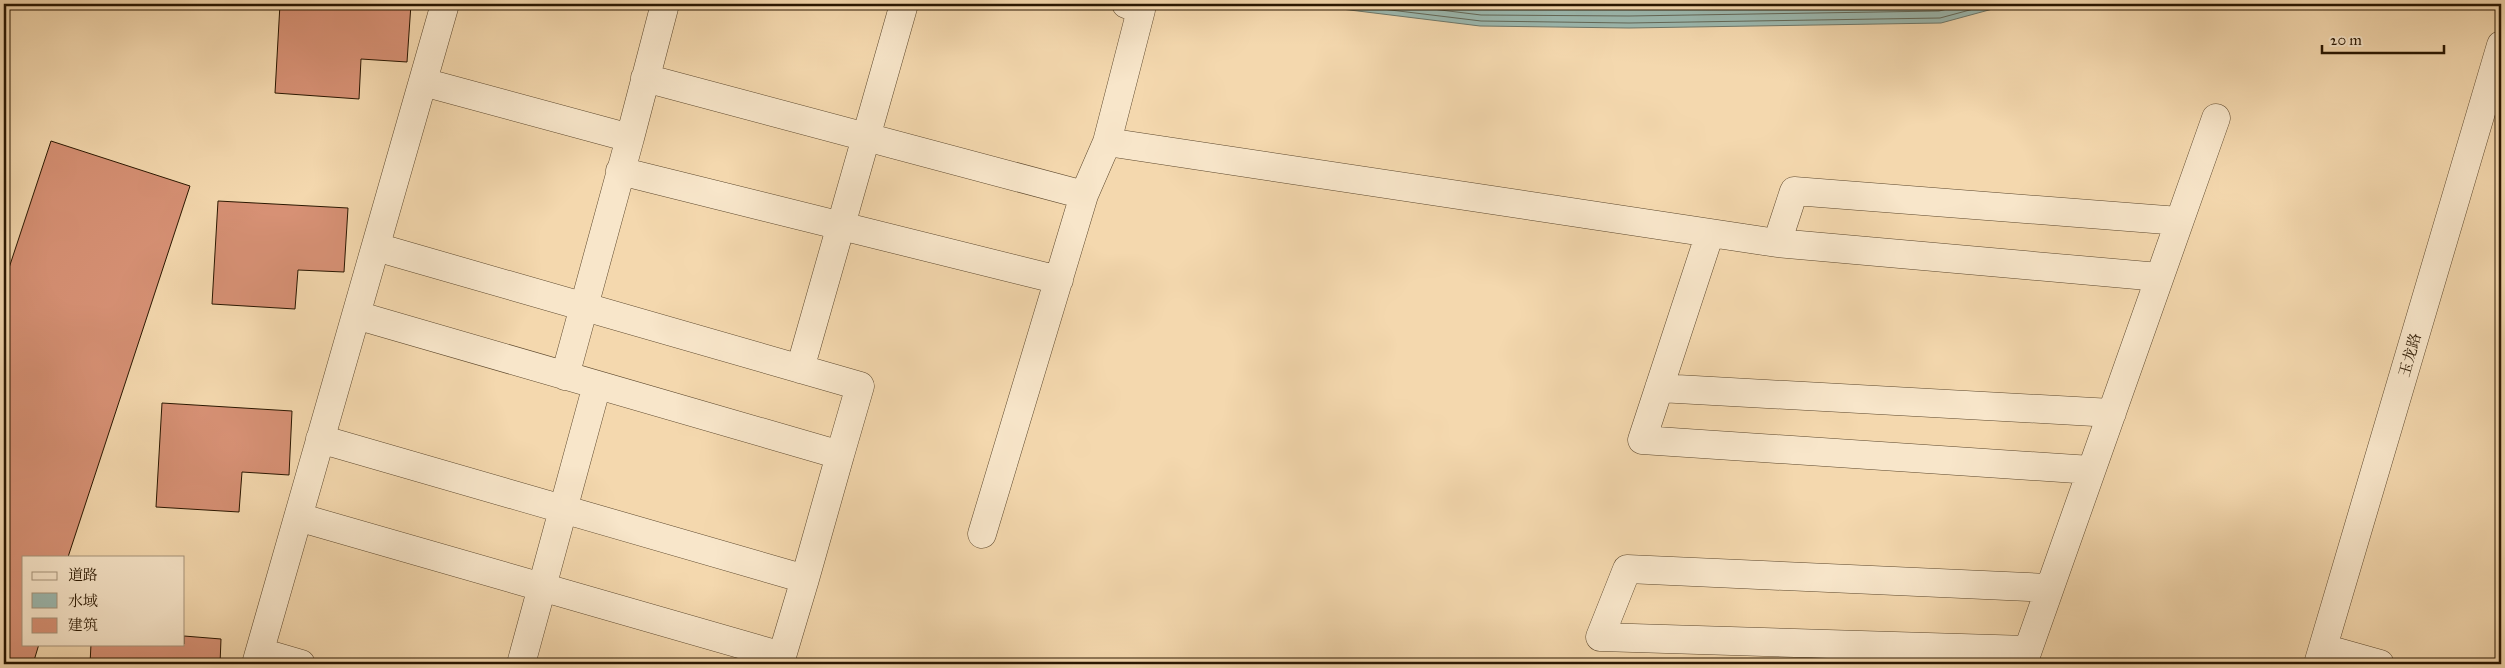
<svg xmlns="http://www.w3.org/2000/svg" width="2505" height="668" font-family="'IM FELL Great Primer','Noto Serif SC',serif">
<rect width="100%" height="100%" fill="#f4d8ae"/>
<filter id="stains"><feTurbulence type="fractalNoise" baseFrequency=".004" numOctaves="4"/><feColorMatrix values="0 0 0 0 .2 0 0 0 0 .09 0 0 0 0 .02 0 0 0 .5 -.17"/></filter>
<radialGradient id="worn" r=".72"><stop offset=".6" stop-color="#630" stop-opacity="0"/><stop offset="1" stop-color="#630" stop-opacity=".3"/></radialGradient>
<path fill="#9cb9b0" stroke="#6e786a" d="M1301,4H2011L1941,23L1629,28L1480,26Z"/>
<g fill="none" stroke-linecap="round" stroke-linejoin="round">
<path stroke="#636858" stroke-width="1" d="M1341,4L1481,21L1629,23L1940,18L1992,4
M1392,4L1481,15L1629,16L1939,11L1968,4
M1452,4L1482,8L1629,9L1939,4"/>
</g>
<path fill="#d79175" stroke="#2a1701" d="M280,4H411L407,62L361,59L359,99L275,93Z
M51,141L190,186L68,557H24V644H39L33,664H4V283Z
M218,201L348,208L344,272L298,270L295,309L212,304Z
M162,403L292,411L289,475L242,472L239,512L156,507Z
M184,636L221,639L220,664H90L91,644H184Z"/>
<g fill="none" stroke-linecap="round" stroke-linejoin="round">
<g stroke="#5c472c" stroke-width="29">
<path id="minor" d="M645,78L1084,195
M423,82L630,138L565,376
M630,138L665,4
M1107,142L1777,243L2159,277
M620,171L1059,280
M1710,233L1642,440L2091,470
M1777,243L1794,191L2179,221
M356,315L840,455L860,386L376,247
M800,369L904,4
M1659,388L2112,413
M298,517L782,656L805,579L320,439
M982,534L1084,195L1107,142L1141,10L1126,4
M805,579L840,455
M2323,648L2380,664
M2028,650L1600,637L1627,569L2049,588
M260,652L301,664
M256,664L445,4
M521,664L597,385
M2023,664L2216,118
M2318,664L2501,45"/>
</g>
<use href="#minor" stroke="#f8e6ca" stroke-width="28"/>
</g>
<g text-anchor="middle" stroke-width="4" stroke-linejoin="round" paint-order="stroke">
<g font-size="15" fill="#2a1701" stroke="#f8e6ca">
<text transform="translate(2410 355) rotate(-74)" y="5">玉龙路</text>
</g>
</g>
<rect width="2505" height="668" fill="none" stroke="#f4d8ae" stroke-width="20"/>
<rect x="5" y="5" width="2495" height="658" fill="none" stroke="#2a1701" stroke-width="2.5"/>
<rect x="10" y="10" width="2485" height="648" fill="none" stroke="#2a1701"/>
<rect x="22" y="556" width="162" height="90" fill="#f8e6ca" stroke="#a6937a"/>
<rect x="32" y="572" width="25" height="8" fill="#f8e6ca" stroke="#a6937a"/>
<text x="68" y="580" font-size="15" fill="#2a1701">道路</text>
<rect x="32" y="593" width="25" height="15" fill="#9cb9b0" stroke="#a6937a"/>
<text x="68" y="606" font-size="15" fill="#2a1701">水域</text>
<rect x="32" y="618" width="25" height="15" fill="#d79175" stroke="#a6937a"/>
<text x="68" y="630" font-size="15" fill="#2a1701">建筑</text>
<path d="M2322 45v8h122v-8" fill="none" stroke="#2a1701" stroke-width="2.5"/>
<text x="2330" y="45" font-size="15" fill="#2a1701" stroke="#f8e6ca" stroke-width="4" paint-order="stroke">20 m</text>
<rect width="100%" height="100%" filter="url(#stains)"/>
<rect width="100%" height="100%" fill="url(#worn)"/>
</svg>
